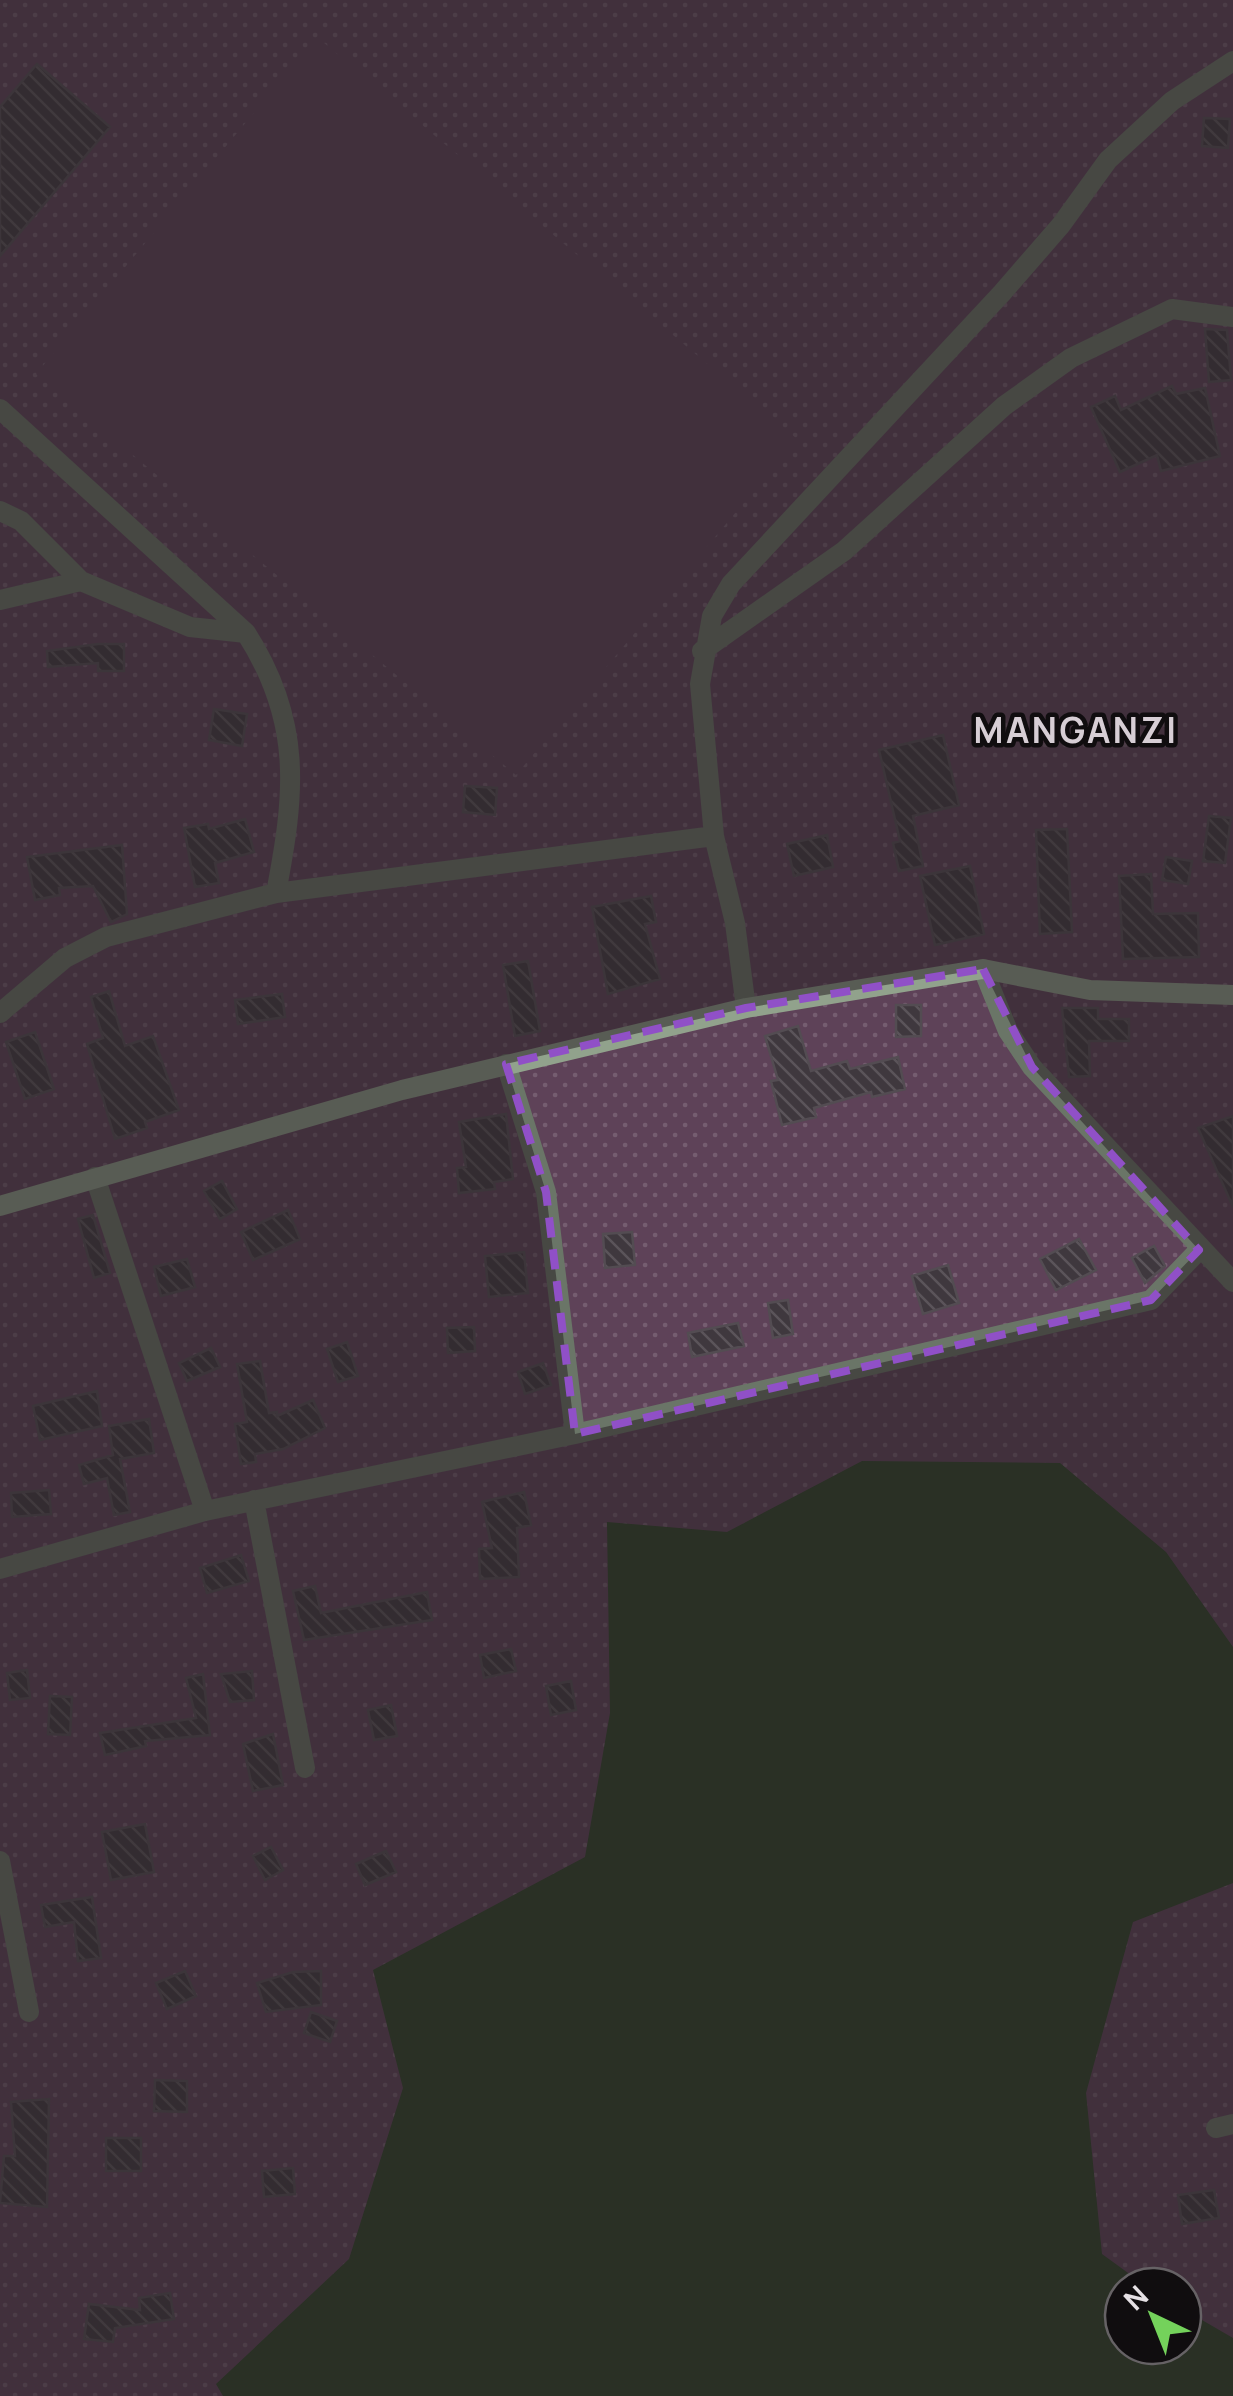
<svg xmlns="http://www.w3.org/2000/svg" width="1233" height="2396" font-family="Manrope,sans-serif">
<defs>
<pattern id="grass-dots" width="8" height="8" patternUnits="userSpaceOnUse" patternTransform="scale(2.5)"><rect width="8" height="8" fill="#5e4258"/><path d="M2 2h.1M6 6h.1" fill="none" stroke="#755d70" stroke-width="1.8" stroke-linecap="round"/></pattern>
<pattern id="building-back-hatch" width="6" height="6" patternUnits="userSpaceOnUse" patternTransform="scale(2.5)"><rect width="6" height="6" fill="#3f383e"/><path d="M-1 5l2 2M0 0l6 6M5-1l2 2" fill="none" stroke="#5b545a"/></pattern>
</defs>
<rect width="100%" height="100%" fill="#292227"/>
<path fill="url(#grass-dots)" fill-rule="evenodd" d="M0,0H1233V2396H0ZM1123,2286H1183V2346H1123Z"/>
<path fill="#5e4258" d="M317,37L797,439L516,775L36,374Z"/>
<path fill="#2a4024" d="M862,1461L1060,1463L1166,1552L1233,1647V1883L1133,1922L1086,2093L1102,2254L1146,2286H1123V2346H1183V2309L1233,2338V2396H223L216,2384L349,2259L403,2088L373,1970L585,1857L610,1713L607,1522L727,1532Z"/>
<path fill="url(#building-back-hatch)" stroke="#534c52" stroke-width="2.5" d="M37,64L110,127L0,256V107Z
M1204,118L1230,119L1228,148L1202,146Z
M1205,329L1227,330L1231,380L1209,382Z
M1172,386L1176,394L1205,388L1220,456L1161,471L1157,455L1120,472L1091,407L1115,396L1121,410Z
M98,644H124V671H98V663L48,667L47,651Z
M214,709L247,714L242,746L209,740Z
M943,735L959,805L913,816L923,866L899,871L893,843L900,841L879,750Z
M465,786L497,788L495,815L463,812Z
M1209,816L1231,818L1225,863L1203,861Z
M245,819L254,852L215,863L219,883L195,887L184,828L208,824L209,829Z
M1067,829L1072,932L1040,934L1036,830Z
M827,835L833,867L794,876L787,844Z
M122,845L127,914L111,922L93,886L59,888L60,895L35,900L27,857Z
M1166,857L1192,861L1188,884L1162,880Z
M970,866L984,934L935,945L920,876Z
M1151,874L1153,914L1198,913L1199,957L1123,959L1119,876Z
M651,896L656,922L645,924L660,979L608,994L592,907Z
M528,961L540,1031L515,1036L503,965Z
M109,991L125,1046L153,1036L179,1110L145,1122L147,1128L115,1139L87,1044L103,1038L91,997Z
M282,994L285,1017L238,1024L235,1000Z
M896,1005H921V1036L896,1037Z
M1062,1008H1098V1019H1129V1041H1089L1090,1076L1069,1077Z
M798,1026L811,1071L847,1061L850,1069L898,1057L905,1089L872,1097L871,1092L814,1108L816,1117L782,1125L771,1081L778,1080L765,1036Z
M35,1032L54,1089L25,1099L6,1042Z
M506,1114L513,1179L494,1182L495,1189L459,1193L457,1168L466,1167L459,1122Z
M1233,1116V1207L1198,1128Z
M222,1181L237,1209L220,1219L204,1191Z
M288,1210L300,1239L253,1260L241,1232Z
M93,1215L110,1273L94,1278L78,1219Z
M632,1232L635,1265L605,1268L603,1234Z
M1079,1239L1096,1270L1056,1290L1040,1259Z
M1154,1246L1165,1266L1145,1283L1132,1258Z
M524,1252L528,1293L489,1297L485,1256Z
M187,1259L195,1287L161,1296L154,1267Z
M948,1265L959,1303L923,1314L912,1276Z
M788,1300L793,1334L773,1338L768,1303Z
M738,1323L744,1346L692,1357L688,1333Z
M474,1327L475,1351L448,1353L447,1328Z
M347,1342L358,1376L338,1382L327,1349Z
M211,1348L220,1367L187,1381L179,1363Z
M260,1361L269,1413L277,1412V1416L313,1400L325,1428L283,1449L255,1454L256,1462L241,1464L235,1424L247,1422L237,1364Z
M543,1363L551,1385L525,1394L518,1372Z
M97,1391L102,1426L40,1440L33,1406Z
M149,1419L154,1453L120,1459L130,1512L114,1515L107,1478L84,1484L79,1465L113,1455L109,1426Z
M49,1490L51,1514L12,1517L11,1493Z
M524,1492L531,1525L517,1528L519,1577L480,1579L479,1549L492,1548L482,1502Z
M241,1555L249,1581L207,1593L200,1568Z
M315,1586L321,1613L427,1592L432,1620L304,1640L293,1591Z
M511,1649L516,1671L484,1678L480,1655Z
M27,1670L30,1698L10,1700L7,1673Z
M252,1671L254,1700L230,1702L221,1674Z
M203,1674L210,1735L145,1741L146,1746L105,1755L100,1733L196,1718L186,1678Z
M571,1681L576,1710L551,1715L546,1686Z
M50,1696L72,1697L70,1735L48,1734Z
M391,1705L397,1736L374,1740L368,1710Z
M273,1734L283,1785L253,1791L243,1744Z
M145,1824L154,1872L111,1880L102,1832Z
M271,1847L283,1870L265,1880L253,1856Z
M386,1851L396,1872L365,1885L356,1864Z
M92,1897L101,1958L78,1961L74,1922L45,1927L41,1905Z
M185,1971L196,1996L167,2009L156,1983Z
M321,1971V2005L266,2012L257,1983L293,1972Z
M311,2012L337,2021L330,2042L304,2033Z
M155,2080L187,2081V2112L154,2111Z
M49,2099L47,2207L0,2203L4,2156H15L11,2102Z
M106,2138H141V2171H106Z
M293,2168L295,2194L264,2197L262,2171Z
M1214,2190L1219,2218L1182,2224L1178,2195Z
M170,2293L174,2319L115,2328L113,2342L84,2339L89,2304L140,2310L139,2298Z"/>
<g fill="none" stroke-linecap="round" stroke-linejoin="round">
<path stroke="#6a7567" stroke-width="20" d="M0,409L246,633C303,722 295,794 276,893
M0,511L21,521L81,581
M0,600L81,581L190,627L246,633
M702,651L844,551L1004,406L1071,358L1172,309L1233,317
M983,969L1008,1031L1032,1067L1233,1282
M746,1008L735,923L714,836L700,684L712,616L731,584L1002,293L1061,225L1108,160L1172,101L1233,61
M0,1013L65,958L106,937L276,893L714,836
M506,1064L546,1192L575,1434
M95,1177L205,1511
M254,1500L305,1768
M0,1569L205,1511L575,1434L1151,1300L1199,1250
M0,1861L29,2012
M1216,2128L1233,2124"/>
<path stroke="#91a28c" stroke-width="20" d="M0,1206L402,1090L746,1008L983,969L1090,990L1233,995"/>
</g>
<path d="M0 0H1233V2396H0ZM983,969L1032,1067L1199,1250L1151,1300L575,1434L546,1192L506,1064L746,1008Z" fill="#292227" fill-opacity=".55" fill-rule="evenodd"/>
<path fill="none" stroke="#9050c7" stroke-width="8" stroke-dasharray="20 12" stroke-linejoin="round" d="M983,969L1032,1067L1199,1250L1151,1300L575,1434L546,1192L506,1064L746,1008Z"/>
<g text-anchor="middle" stroke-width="9" stroke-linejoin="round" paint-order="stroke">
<g font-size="35" font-weight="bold" letter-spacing="2.5" fill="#d7ced5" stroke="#100d0f">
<text x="1076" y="743">MANGANZI</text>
</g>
</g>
<g transform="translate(1153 2316) rotate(317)"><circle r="48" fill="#100d0f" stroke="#666265" stroke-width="2.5"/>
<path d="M0-8L18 38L0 25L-18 38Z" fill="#74d25b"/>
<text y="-15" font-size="28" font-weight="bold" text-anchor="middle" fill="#e6e1e5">N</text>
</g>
</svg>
